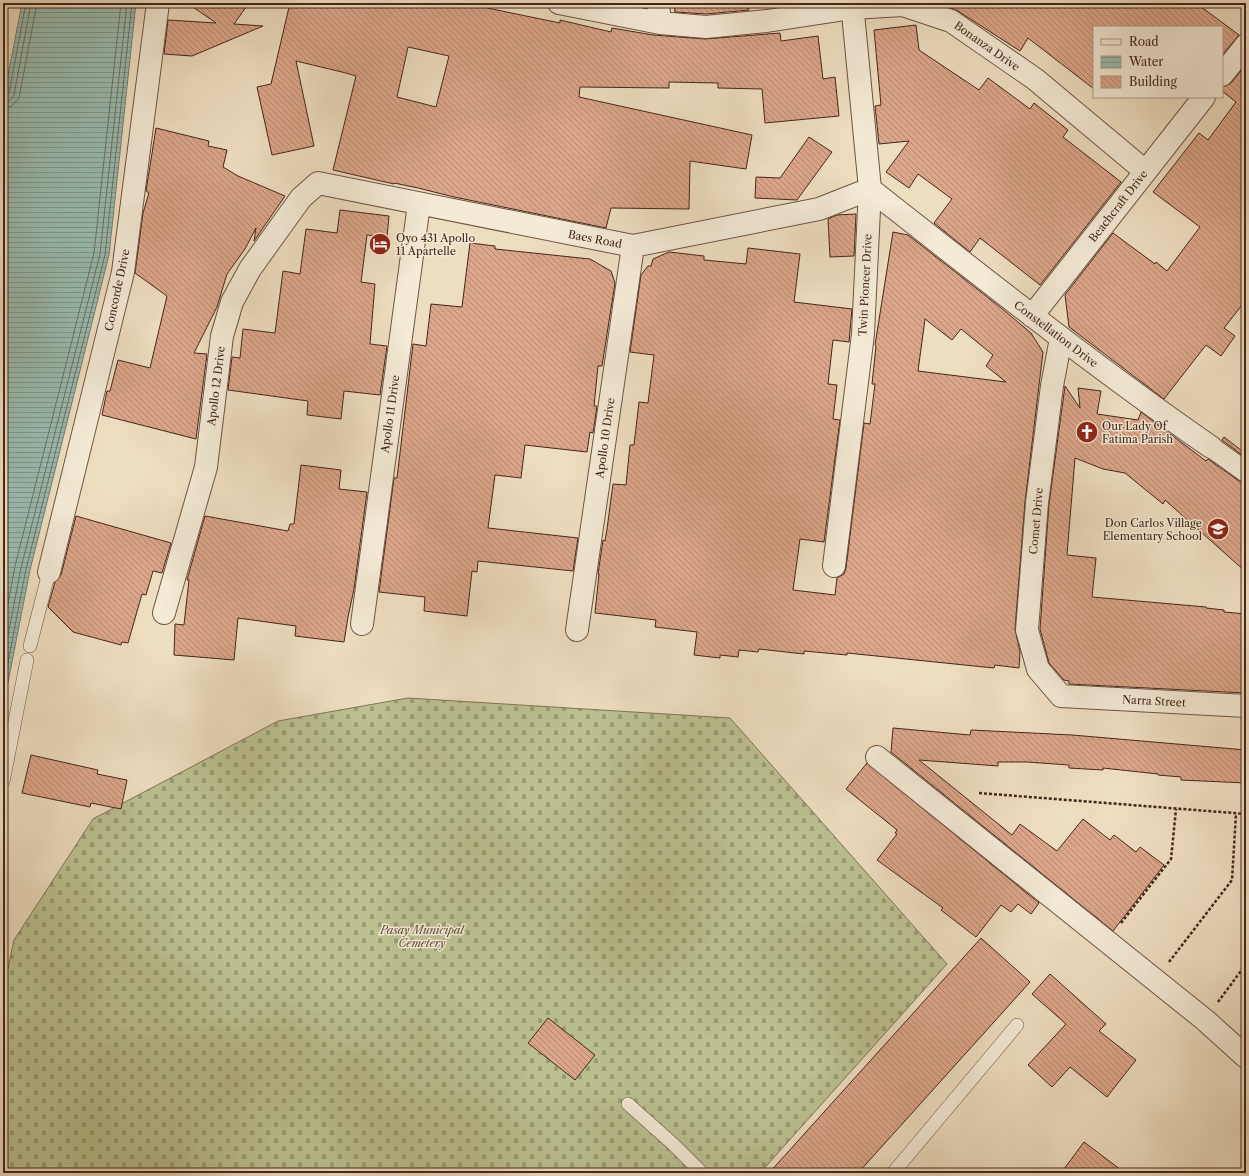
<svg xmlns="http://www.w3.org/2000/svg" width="1249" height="1176" font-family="'Libre Caslon Text',serif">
<defs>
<pattern id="cemetery-stones" width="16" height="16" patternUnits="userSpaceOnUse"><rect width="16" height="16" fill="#bbc191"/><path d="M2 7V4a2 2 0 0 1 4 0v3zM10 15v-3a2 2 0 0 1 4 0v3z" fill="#9a9d76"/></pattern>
<pattern id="water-rules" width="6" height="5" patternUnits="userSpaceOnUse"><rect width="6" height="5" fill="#99bcb0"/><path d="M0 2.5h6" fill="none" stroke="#7e998e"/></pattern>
<pattern id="building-back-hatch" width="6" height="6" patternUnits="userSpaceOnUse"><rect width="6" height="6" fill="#dca68a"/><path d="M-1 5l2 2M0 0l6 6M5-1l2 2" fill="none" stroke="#b48770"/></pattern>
</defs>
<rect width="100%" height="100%" fill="#eedec0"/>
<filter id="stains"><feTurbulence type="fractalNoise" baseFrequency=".005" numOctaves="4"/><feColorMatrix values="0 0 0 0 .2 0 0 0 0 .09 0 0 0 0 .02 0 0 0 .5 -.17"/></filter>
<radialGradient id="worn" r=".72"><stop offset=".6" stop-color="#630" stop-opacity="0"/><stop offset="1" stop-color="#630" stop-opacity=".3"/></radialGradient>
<path fill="url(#cemetery-stones)" stroke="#807456" d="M408,698L730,718L947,964L760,1173H3V992L14,940L93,819L278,721Z"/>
<path fill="url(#water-rules)" stroke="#778074" d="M22,3H136L109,255L30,570L3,708V101Z"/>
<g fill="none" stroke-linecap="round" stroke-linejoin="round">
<path stroke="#6e7165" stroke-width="1" d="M3,97L7,96L9,93L26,3
M3,102L10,100L14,95L31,3
M3,108L12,106L19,98L37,3
M3,630L15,566L94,253L121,3
M3,661L21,568L100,254L127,3
M3,688L26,569L105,255L132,3"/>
</g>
<path fill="url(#building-back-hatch)" stroke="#44261a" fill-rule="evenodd" d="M187,3H249L234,24L263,26L192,56L164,54L168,20L216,23Z
M290,3H463L560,23V20L611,32L612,28L653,35L705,39L780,33L781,41L818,36L823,79L835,77L839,116L765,123L762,89L718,88V83L669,82V88L580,87L579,97L752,135L746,169L690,161L689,209L611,208L606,228L454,197L418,188L394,183V184L333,170L356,76L346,73L296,61L314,146L272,155L257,87L271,84ZM408,47L449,56L436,107L397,97Z
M674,3H748L749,10L706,14L675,12Z
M937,3H1196L1239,35L1222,55V27H1094V89L1028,38L1020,51L958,11Z
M916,25L919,50L979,90L988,78L1030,109L1034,103L1068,130L1063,137L1121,182L1040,285L980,238L970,252L934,223L952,199L918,174L909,188L886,172L909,141L879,144L875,106L881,105L874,30Z
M1246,65V300L1224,328L1235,336L1221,356L1206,345L1164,399L1069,327L1065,295L1113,233L1155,264L1156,262L1167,271L1200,227L1153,192L1199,133L1208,140L1236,102L1222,91V87L1231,83Z
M156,128L209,141L208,146L227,150L223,167L238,176L285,196L254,241L256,228L245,249L227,274L217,307L194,353L207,354L196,439L102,415L107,391H110L118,360L150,368L167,296L135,273L143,213L149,193L146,191Z
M809,137L832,152L797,200L755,198L756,177L780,178Z
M340,210L389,216L387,237L367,235L361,282L375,284L370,344L387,346L380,395L344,391L341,419L307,415L308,401L228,390L232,357L240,358L243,329L275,333L283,271L300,274L306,229L337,233Z
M856,214L854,256L830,257L828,219L837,215Z
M893,232L908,235L1000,307L1031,333L1043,352L1025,502L1015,629L1020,652L1019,668L995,665L994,668L847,653V655L804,651V654L759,649L758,652L739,650L738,657L720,655V658L694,655L697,632L655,627L656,620L595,613L599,574H598L603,540L605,541L607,529L613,484L626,485L630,445H634L639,402L648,403L654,355L630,352L641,275L648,266H651L653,259L669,252L704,256V260L746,264L748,248L800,254L794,302L852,309L849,342L833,340L828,384L837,385L833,419L840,420L824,542L800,539L793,590L835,595L837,578L844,574L846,568L864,423L870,424L875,384H872L876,346L875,345ZM925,319L952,340L961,329L993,355L986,366L1006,382L918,371Z
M470,243L495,246V249L590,259L611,271L615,283L602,366H598L594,406H597L593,433L590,432L587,452L525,445L521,478L495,475L488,528L578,538L573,571L478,561L477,572L472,571L467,616L424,611L425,597L379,592L394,478H397L413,344L426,346L431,304L462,307Z
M1065,386L1080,408L1078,388L1101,391L1097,414L1138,420L1141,412L1206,461L1208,459L1239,481L1246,483V572L1165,500L1163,504L1125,473L1103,469L1075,458L1067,555L1096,558L1092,597L1206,607V608L1224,610V612L1246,614V693L1069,684V681L1064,680L1049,663L1040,629L1049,504Z
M1224,437L1246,454V458L1222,440Z
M301,465L341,470L339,489L367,492L354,589L348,617L344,642L295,636L296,626L238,618L234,660L174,655L175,624L184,625L189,580H187L205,516L288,531L290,524H294Z
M76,516L171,543L162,573L153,571L146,595L142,594L128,643L122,642L121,645L73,632L48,607L55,582L61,575Z
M893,728L970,735L971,730L1072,735L1246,750V783L1181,780V777L1158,775V774L1103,768V770L1069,768V765L1027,762H998V766L919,760L1012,835L1020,824L1057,851L1083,819L1110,840L1114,835L1136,852L1140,847L1164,865L1113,931L891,752Z
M31,755L98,770L97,774L127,780L121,809L91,803L90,807L22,793Z
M867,763L1039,903L1031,914L1018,904L1011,912L1001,905L976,937L941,910L943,908L877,860L897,834L895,833L897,830L846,789Z
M981,938L1030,982L858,1173H769Z
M1050,974L1106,1024L1099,1031L1136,1060L1107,1097L1070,1067L1052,1087L1028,1065L1066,1024L1032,994Z
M548,1018L595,1055L575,1080L528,1043Z
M1084,1142L1125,1173H1061Z"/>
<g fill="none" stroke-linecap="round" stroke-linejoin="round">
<g stroke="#6e5444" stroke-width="14">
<path id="service" d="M30,646L49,572
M3,782L27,660
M628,1104L673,1144L702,1173
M893,1173L1017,1025"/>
</g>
<g stroke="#6e5444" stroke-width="22">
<path id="pedestrian" d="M1211,447L1246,472"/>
</g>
<g stroke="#6e5444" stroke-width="24">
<path id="minor" d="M559,3L660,23L706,27L767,21L852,8L903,5L951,21L1035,79L1145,171
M658,3L660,23
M1222,75L1246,45
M1032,316L1204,97
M1061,338L1052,386L1037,503L1027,630L1038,669L1061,696L1246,706
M834,566L863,334L870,189L852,3
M49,572L123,272L158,3
M164,613L206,467L222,336L232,302L250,269L283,223L301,198L318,183L633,246L819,209L870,189C982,277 1094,366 1211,447
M362,624L419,204
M577,630L633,246
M877,757L1205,1020L1246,1057"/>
</g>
<path stroke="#44261a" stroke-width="2.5" stroke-dasharray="3 2" stroke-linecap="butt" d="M979,793L1246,814
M1121,923L1171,859L1176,809
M1169,962L1232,880L1236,814
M1218,1002L1246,964"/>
<use href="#service" stroke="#f4ead6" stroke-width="13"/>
<use href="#pedestrian" stroke="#f4ead6" stroke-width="20"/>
<use href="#minor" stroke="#f4ead6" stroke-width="22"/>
</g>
<defs>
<g id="hotel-disc" transform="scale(1.15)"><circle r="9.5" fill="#8f2418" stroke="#f4ead6"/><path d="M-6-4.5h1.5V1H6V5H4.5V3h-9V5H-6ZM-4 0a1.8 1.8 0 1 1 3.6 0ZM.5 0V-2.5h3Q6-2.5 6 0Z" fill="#fff"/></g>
<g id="church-disc" transform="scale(1.15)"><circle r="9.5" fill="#8f2418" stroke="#f4ead6"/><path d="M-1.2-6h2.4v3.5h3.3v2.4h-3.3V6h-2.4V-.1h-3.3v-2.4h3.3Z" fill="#fff"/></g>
<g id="school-disc" transform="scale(1.15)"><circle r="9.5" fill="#8f2418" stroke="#f4ead6"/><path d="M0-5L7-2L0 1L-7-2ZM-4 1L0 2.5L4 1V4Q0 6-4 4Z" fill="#fff"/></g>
</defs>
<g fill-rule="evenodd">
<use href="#hotel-disc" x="380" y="244"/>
<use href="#church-disc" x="1087" y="432"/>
<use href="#school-disc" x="1218" y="529"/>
</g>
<g text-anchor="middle" stroke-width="3" stroke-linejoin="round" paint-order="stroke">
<g font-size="11" fill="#44261a" stroke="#f4ead6">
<text transform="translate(987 46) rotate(35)" y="4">Bonanza Drive</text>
<text transform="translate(1118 206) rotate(-52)" y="4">Beachcraft Drive</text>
<text transform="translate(595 239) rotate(11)" y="4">Baes Road</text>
<text transform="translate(865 285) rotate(-87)" y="4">Twin Pioneer Drive</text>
<text transform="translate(117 290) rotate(-78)" y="4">Concorde Drive</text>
<text transform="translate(1056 334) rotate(37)" y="4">Constellation Drive</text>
<text transform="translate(216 386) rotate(-83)" y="4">Apollo 12 Drive</text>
<text transform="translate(390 414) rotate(-82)" y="4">Apollo 11 Drive</text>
<text transform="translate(605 438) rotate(-82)" y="4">Apollo 10 Drive</text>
<text transform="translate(1036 521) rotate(-85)" y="4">Comet Drive</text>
<text transform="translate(1154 701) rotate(3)" y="4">Narra Street</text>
</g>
<g font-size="11" fill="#44261a" stroke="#f4ead6" text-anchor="start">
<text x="396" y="242">Oyo 431 Apollo<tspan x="396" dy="13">11 Apartelle</tspan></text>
<text x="1102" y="430">Our Lady Of<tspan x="1102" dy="13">Fatima Parish</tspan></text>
<text x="1202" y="527" text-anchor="end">Don Carlos Village<tspan x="1202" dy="13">Elementary School</tspan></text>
</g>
<g font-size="11" font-style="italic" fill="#624d38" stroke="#f4ead6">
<text x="422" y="934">Pasay Municipal<tspan x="422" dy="13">Cemetery</tspan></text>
</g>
</g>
<rect width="1249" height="1176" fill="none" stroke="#eedec0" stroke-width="16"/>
<rect x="4" y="4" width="1241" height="1168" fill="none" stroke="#44261a" stroke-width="2"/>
<rect x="8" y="8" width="1233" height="1160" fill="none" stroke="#44261a"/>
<rect x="1093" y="26" width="130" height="72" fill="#f4ead6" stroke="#ae9c8b"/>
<rect x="1101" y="39" width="20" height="6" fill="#f4ead6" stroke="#ae9c8b"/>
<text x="1129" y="46" font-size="12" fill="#44261a">Road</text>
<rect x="1101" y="56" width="20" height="12" fill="url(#water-rules)" stroke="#ae9c8b"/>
<text x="1129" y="66" font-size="12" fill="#44261a">Water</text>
<rect x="1101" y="76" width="20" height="12" fill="url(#building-back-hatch)" stroke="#ae9c8b"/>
<text x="1129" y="86" font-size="12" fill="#44261a">Building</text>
<rect width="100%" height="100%" filter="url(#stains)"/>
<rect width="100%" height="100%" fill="url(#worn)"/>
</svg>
